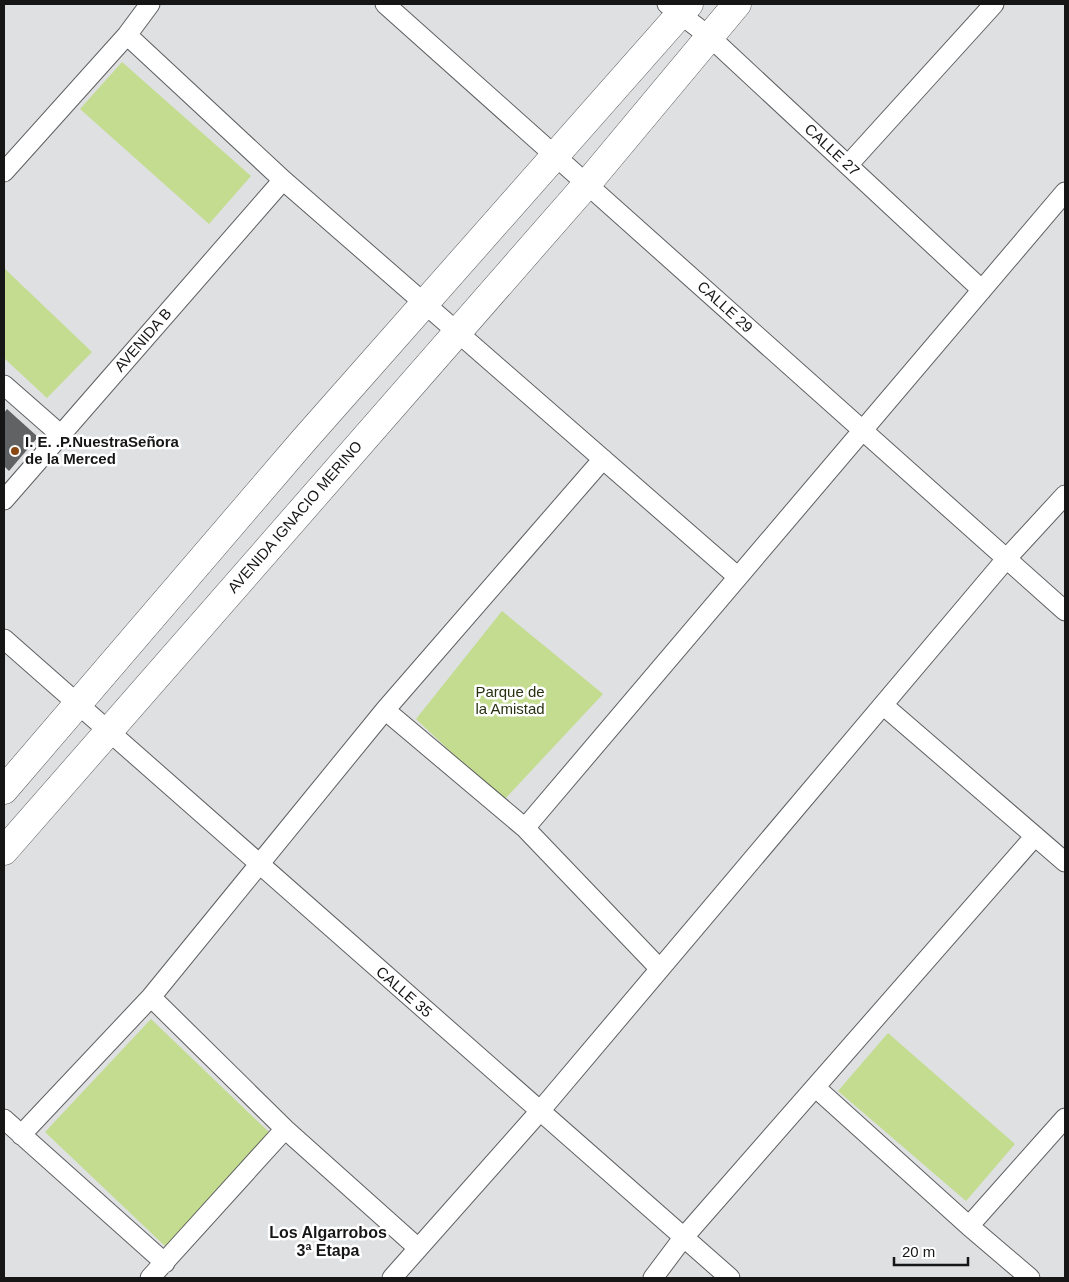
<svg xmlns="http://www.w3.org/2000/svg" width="1069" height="1282" font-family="Helvetica,sans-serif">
<rect width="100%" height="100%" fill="#dee0e2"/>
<path fill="#c4dc8f" d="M122,62L251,176L209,224L80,109Z
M4,268L92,352L47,398L4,358Z
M502,611L603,694L503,801L416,719Z
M151,1019L271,1134L166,1247L45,1132Z
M888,1033L1015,1144L966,1201L838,1091Z"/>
<path fill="#616264" d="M7,409L38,437L9,471L4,466V413Z"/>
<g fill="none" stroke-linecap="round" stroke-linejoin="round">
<g stroke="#5e5f61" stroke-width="21">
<path id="street" d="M385,4L1065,611
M667,4L710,37L982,290
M127,35L283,180L738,577
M848,165L994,4
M4,172L127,35L150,4
M4,385L61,435
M4,500L283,180
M4,639L730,1278
M883,705L1065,862
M385,710L525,828L660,969
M525,828L1065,192
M151,997L285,1129L418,1248
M815,1087L969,1226L1030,1278
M4,1119L165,1263
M21,1135L151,997L385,710L603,459
M969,1226L1065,1118
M150,1278L285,1129
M392,1278L540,1111L1007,558L1065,495
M653,1278L683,1238L1035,836"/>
</g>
<g stroke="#5e5f61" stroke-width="29">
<path id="secondary" d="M4,790L304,440L689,4
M4,851L587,184L737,4"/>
</g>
<use href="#street" stroke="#fff" stroke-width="19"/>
<use href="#secondary" stroke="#fff" stroke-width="28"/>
</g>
<circle fill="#884713" stroke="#fff" stroke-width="2" cx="15" cy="451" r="5"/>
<g text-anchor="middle" stroke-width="5" stroke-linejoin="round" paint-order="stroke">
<g font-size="15" fill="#161617" stroke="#fff">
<text transform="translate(832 150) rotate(43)" y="5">CALLE 27</text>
<text transform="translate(725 307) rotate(42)" y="5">CALLE 29</text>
<text transform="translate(143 340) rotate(-49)" y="5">AVENIDA B</text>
<text transform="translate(295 517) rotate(-49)" y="5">AVENIDA IGNACIO MERINO</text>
<text transform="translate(404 992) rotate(41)" y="5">CALLE 35</text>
</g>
<g font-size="15" font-weight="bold" fill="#161617" stroke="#fff" text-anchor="start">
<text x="25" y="447">I. E. .P.NuestraSeñora<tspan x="25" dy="17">de la Merced</tspan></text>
</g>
<g font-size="15" fill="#293211" stroke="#fff">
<text x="510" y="697">Parque de<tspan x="510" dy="17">la Amistad</tspan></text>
</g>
<g font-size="16" font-weight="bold" fill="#161617" stroke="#fff">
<text x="328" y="1238">Los Algarrobos<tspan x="328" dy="18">3ª Etapa</tspan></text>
</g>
</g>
<rect width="1069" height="1282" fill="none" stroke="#161617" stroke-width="10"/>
<path d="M894 1257v8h74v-8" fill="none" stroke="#161617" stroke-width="2.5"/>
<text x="902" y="1257" font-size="15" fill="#161617" stroke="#ffffff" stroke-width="4" paint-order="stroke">20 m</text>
</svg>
